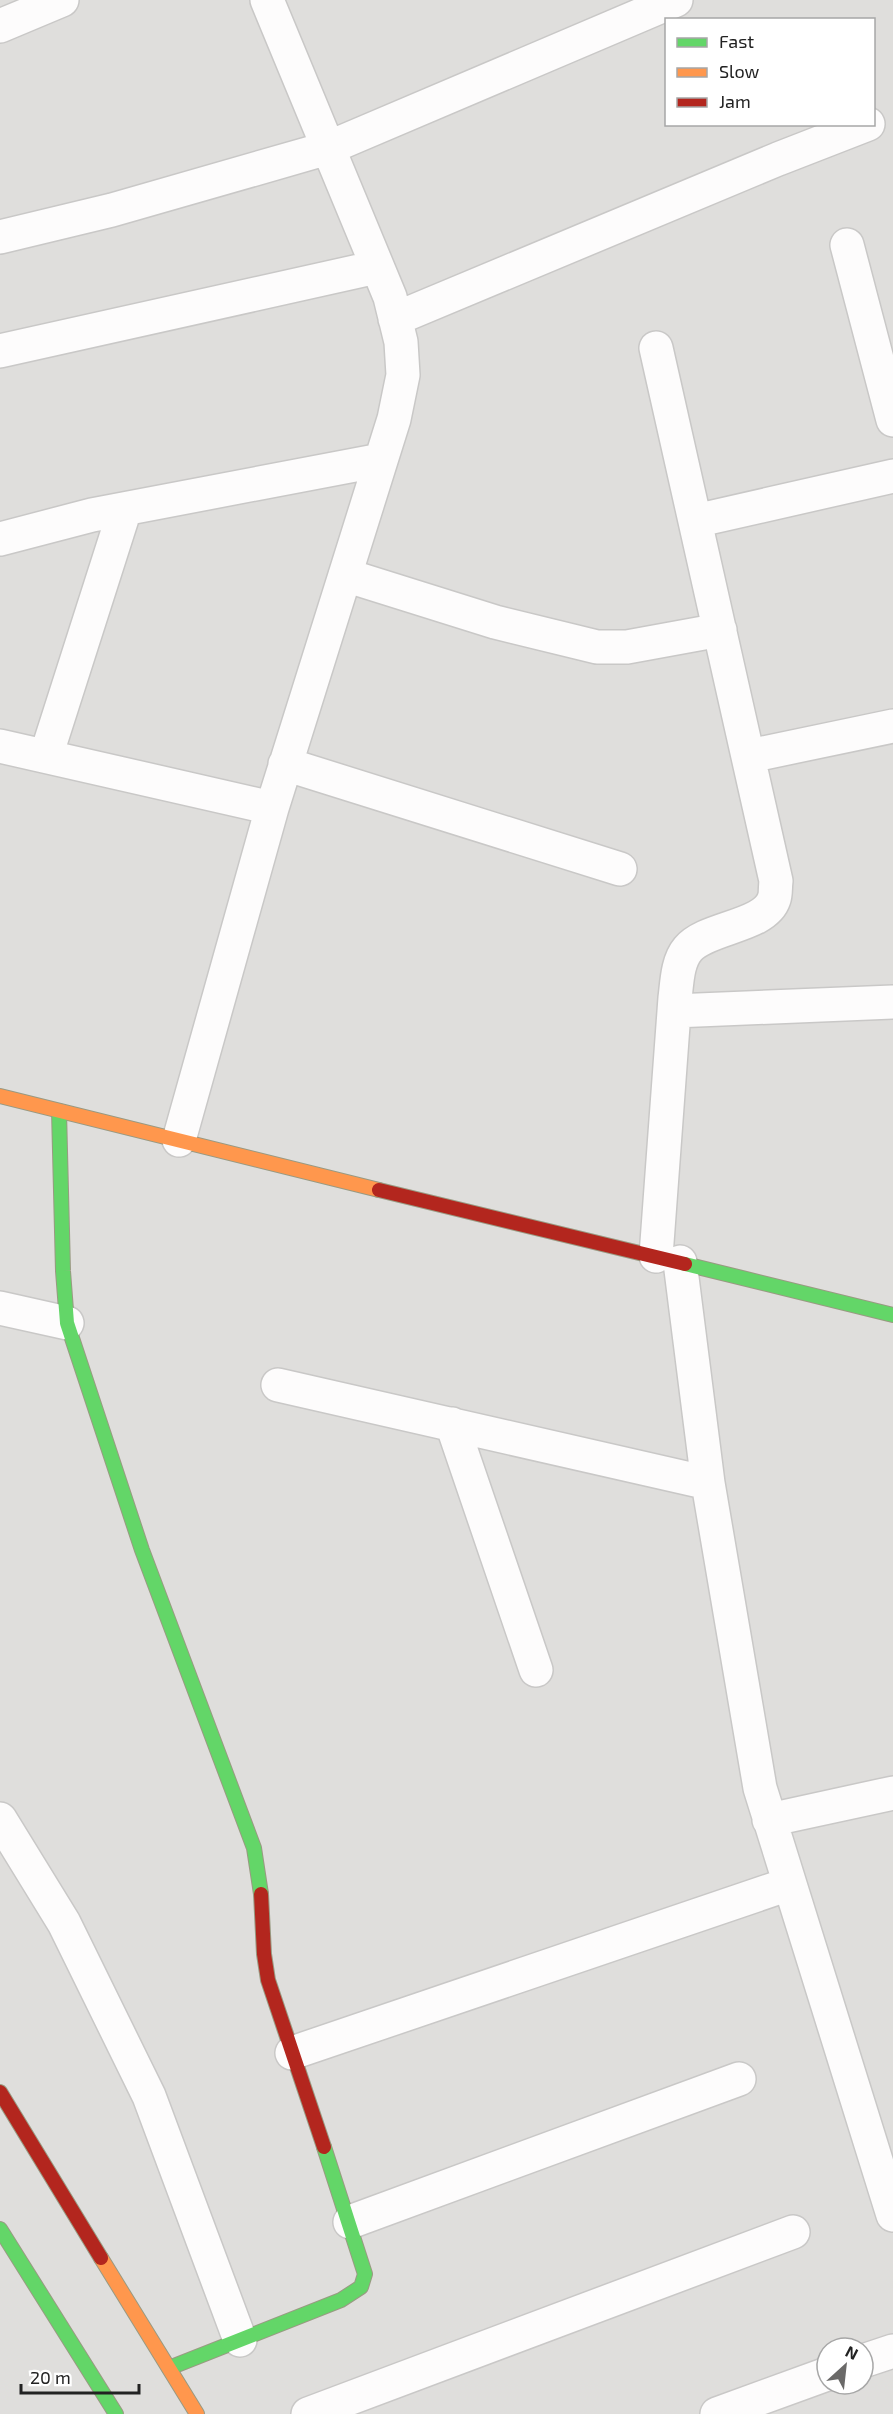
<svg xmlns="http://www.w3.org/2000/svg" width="893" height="2414" font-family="'Exo 2',sans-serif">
<rect width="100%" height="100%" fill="#f0eeeb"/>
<path fill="#dfdedc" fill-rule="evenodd" d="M0,0H893V2414H0ZM666,20H874V124H666ZM827,2348H863V2384H827Z"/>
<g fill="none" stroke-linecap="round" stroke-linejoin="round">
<g stroke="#c9c8c7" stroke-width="36">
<path id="street" d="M0,26L62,0
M0,237L112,210L328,148L676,0
M847,245L893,420
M395,319L778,159L868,124
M656,348L776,881C775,887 776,894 774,899C765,927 706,927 688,949C677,962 677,983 675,998L656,1256
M0,351L377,267
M695,521L893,476
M0,539L92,515L381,460
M345,575L495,622L597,647H627L720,630
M0,746L272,808
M46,756L125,509
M749,756L893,726
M285,764L620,869
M674,1011L893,1002
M179,1140L272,808L394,419L403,375L401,342L390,297L267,0
M680,1262L708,1483L760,1788L893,2215
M0,1308L67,1323
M278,1385L708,1483
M452,1424L536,1670
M0,1819L64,1923L149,2096L240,2340
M769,1820L893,1793
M292,2053L789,1884
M350,2222L739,2079
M863,2361L893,2351
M308,2414L793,2232
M717,2414L827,2374"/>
</g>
<g stroke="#999a82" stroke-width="16">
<path id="fast" d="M59,1111L63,1271L67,1323L142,1550L254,1848L261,1894
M685,1264L893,1315
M0,2229L116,2414
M169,2368L341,2300L361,2287L365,2274L324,2147"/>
</g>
<g stroke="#999a82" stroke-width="16">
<path id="slow" d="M0,1096L379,1190
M101,2258L197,2414"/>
</g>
<g stroke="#999a82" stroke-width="16">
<path id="jam" d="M379,1190L685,1264
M261,1894L264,1954L268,1980L324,2147
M0,2092L101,2258"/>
</g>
<use href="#street" stroke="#fdfcfc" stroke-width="33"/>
<use href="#fast" stroke="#63d668" stroke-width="14"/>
<use href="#slow" stroke="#ff974d" stroke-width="14"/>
<use href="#jam" stroke="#b3261e" stroke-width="14"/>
</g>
<rect x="665" y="18" width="210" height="108" fill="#ffffff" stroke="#a7a7a7" stroke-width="1.5"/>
<rect x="677" y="38" width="30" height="9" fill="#63d668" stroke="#a7a7a7" stroke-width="1.5"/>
<text x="719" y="48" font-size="18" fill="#222222">Fast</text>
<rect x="677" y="68" width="30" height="9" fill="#ff974d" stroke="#a7a7a7" stroke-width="1.5"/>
<text x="719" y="78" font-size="18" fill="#222222">Slow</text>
<rect x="677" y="98" width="30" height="9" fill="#b3261e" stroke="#a7a7a7" stroke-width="1.5"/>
<text x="719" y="108" font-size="18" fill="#222222">Jam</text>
<g transform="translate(845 2366) rotate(27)"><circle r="28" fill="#ffffff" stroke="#a7a7a7" stroke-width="1.5"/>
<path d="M0-4.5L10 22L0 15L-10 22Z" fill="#6a6968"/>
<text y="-9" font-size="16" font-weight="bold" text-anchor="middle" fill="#222222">N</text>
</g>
<path d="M21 2384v9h118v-9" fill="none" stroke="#222222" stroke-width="3"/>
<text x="30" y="2384" font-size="18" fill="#222222" stroke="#ffffff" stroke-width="4.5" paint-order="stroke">20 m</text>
</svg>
